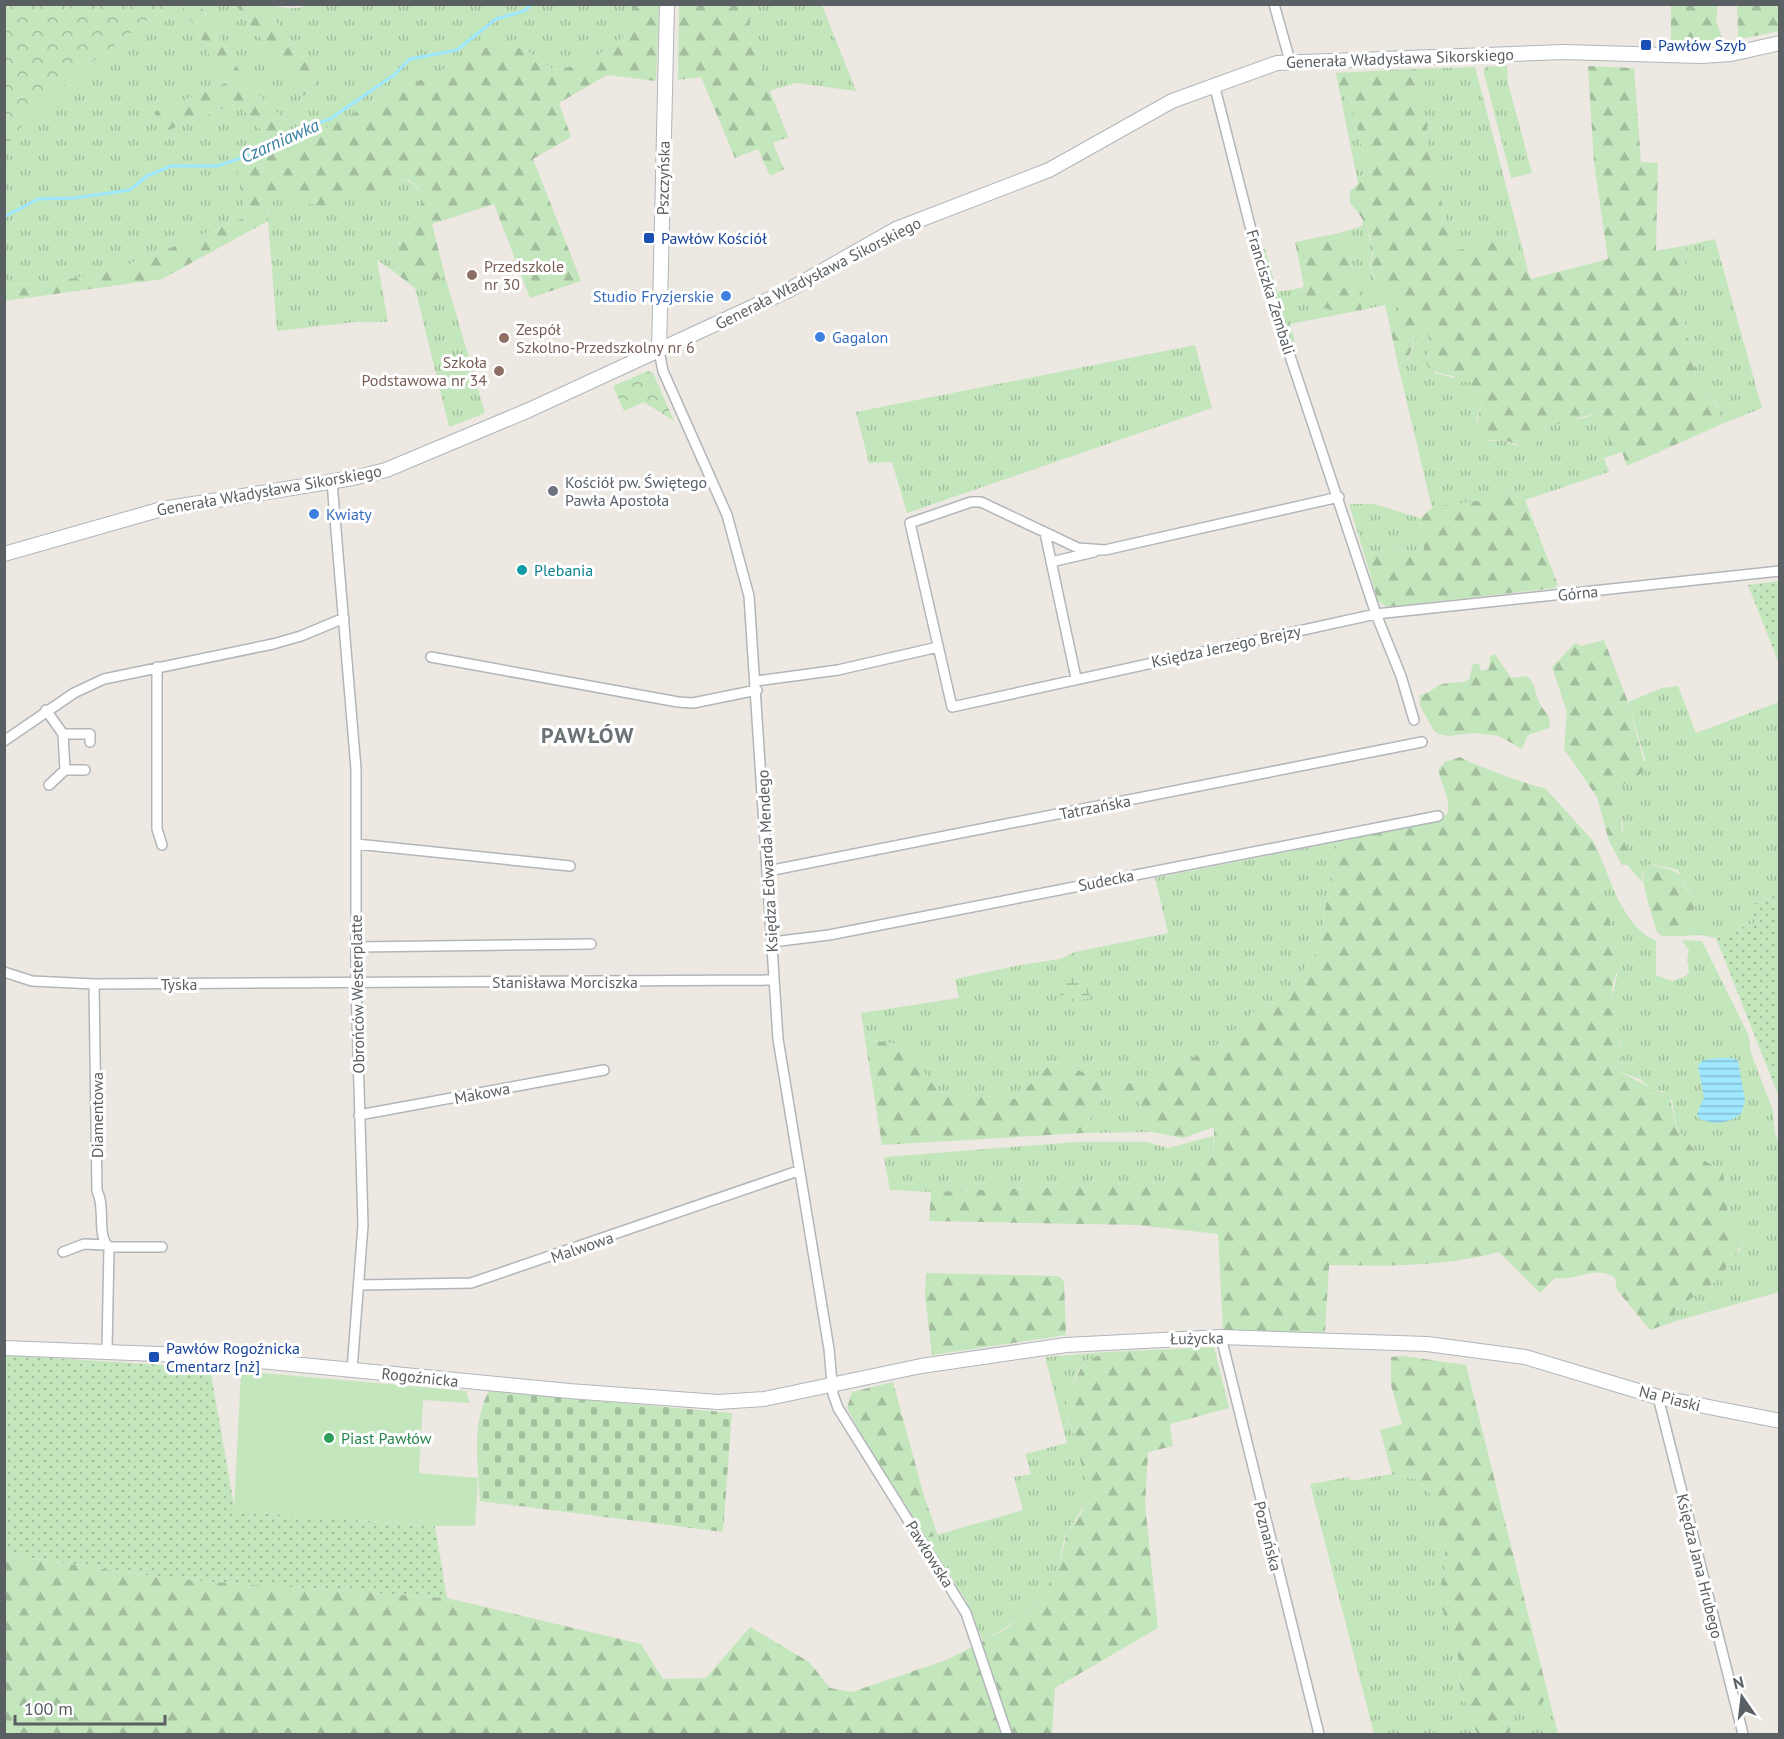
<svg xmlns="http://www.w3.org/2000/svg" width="1784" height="1739" font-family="'PT Sans',sans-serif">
<defs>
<pattern id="grass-tufts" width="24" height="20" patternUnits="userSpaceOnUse" patternTransform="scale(1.5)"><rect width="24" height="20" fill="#c4e6bd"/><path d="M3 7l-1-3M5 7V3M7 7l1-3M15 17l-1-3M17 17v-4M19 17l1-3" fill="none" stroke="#a2be9d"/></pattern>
<pattern id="forest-firs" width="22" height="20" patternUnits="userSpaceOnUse" patternTransform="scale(1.5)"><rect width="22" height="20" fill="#c4e6bd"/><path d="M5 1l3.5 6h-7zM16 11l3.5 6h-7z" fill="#a2be9d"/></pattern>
<pattern id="wetland-marsh" width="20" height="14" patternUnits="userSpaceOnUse" patternTransform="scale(1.5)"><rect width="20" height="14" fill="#c4e6bd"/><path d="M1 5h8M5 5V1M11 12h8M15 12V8" fill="none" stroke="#a2be9d"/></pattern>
<pattern id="cemetery-stones" width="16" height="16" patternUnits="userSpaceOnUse" patternTransform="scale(1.5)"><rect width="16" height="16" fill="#c4e6bd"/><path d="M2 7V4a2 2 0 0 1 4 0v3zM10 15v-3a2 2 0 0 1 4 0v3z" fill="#a2be9d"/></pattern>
<pattern id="park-crowns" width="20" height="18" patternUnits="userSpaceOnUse" patternTransform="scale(1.5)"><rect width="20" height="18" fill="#c4e6bd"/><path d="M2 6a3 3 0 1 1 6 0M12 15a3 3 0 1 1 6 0" fill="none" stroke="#a2be9d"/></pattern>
<pattern id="garden-dots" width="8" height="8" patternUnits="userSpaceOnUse" patternTransform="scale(1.5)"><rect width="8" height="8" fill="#c4e6bd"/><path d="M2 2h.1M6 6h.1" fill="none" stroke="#a2be9d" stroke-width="1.8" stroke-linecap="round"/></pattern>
<pattern id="water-rules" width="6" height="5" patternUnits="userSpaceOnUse" patternTransform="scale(1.5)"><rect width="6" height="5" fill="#9fe7ff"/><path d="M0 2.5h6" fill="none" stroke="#85bed2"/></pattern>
</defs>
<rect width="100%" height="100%" fill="#ede8e1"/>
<path fill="url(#grass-tufts)" d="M308,4L632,5V31L585,64L553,70L525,49L237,165L246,217L118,269L84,277L5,286L4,152C25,105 125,39 168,5H182L226,83L155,112L166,131L237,103L288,123L248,85L200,5H236L304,96L318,80L264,5C278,5 297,13 308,4Z
M755,5H822L856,91L796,83L769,91L748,35L747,27Z
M1507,65L1508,83L1532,173L1511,178L1484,73V67Z
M1475,67L1529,274L1513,238L1454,252L1425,137L1428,125L1410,69Z
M1340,94L1350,97L1366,165L1362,180L1358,183Z
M401,179C414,181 419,190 425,201L399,243L402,259L399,270L393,271L377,260L388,322H355L277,331L268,221L271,200L282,191L393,184Z
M1364,219L1373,248L1370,266L1373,276L1385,297L1396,300L1397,311L1389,322L1385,305L1362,310L1349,255L1339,233L1362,226Z
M1715,239L1762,408L1722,424L1718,405L1696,379L1693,349L1687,337L1680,294L1688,245Z
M1261,249H1265L1277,292L1301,288L1314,307L1329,309L1336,315L1290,324L1295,341L1291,342Z
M445,276L485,413L449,427L415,288Z
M1425,323L1431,347L1426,357L1435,373L1470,382L1482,404L1476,420L1491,441L1504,440L1517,446L1553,423L1584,418L1600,412L1614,455L1604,458L1609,472L1525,500L1509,491L1491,499L1432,508L1398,365L1409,359L1418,330Z
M1195,345L1212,408L907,513L892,462L869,463L856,412Z
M1349,504H1374L1420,518L1424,550C1400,553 1387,546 1365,557Z
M1678,686L1696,733L1779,702V894L1750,905L1756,922L1716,938L1700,935L1682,936L1681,932L1695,899C1686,891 1681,872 1677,870C1671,867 1660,867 1653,864L1642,873L1643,883L1627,865L1630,858L1623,844V826L1615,796L1623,785L1640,773L1645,759L1628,702L1662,688Z
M1337,842L1318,950L1282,999L1244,1017L1229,1038L1151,1080L1107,1086L1088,1074L1053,1061L1016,1099L938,1092L903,1045L865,1039L861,1013L959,998L955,979L1020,965L1060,959L1075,952L1168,933L1155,878Z
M1594,842C1610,875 1620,925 1656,941V975L1672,981L1686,976L1689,972L1687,960L1689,950L1682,940L1702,941L1748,1034L1751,1053L1773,1111L1775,1134L1779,1141V1292L1676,1321L1675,1310L1719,1278L1745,1242L1729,1222L1725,1190L1717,1168L1702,1159L1677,1129L1672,1101L1663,1091L1652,1090L1640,1079L1618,1071C1627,1050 1614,1024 1613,1001C1613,984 1618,976 1621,960L1598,881L1602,866Z
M1104,1093L1137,1097L1151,1132L1083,1133Z
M1213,1136L1214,1156L1162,1183L931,1192L890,1190L884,1157L1076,1142H1147L1168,1148Z
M1106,1352L1084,1362C1047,1422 1082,1427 1087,1484C1089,1506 1076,1516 1067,1533C1061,1544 1062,1558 1058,1569C1047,1604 1013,1624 983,1641L967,1602L926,1538L1023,1510L1014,1477L1031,1474L1025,1454L1067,1443L1045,1357Z
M1392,1474L1420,1480L1438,1505L1439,1534L1445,1547V1568L1441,1583L1442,1608L1459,1660L1460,1686L1477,1734H1374L1310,1484L1349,1477L1351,1481Z
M1549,1698L1558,1734H1510L1511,1713L1534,1707Z"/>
<path fill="url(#forest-firs)" d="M182,5H200L248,85L288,123L270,140L237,103L166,131L154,112L226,83Z
M236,5H264L318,80L304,96Z
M632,5H659L656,81L607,75L559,103L571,137L533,159L581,281L530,298L494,204L432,224L445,276L415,288L393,271L399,270C402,259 398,251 400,241C403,225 416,215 424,201L418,188L409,180L401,179L381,191L322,206L310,204L293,190C274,192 269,203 268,221L162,279L5,301V286L84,277L118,269L246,217L236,165L293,144L491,45L525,49L553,70L585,64L632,31Z
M679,5H755L747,27L748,35L788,137L773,143L784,169L770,176L758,149L735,158L701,77L678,80Z
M1671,5H1718L1716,20L1722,38L1718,43H1671Z
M1737,5H1779V31L1740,39L1738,36Z
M1588,66L1634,68L1641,162L1658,163L1656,251L1688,245L1680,294L1687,337L1693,349L1696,379L1718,406L1722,424L1627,466L1622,452L1614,455L1600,412L1544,428L1538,433L1539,440L1530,449L1504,440H1482C1475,426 1477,419 1482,404L1470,382H1458L1454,376C1435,373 1418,370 1431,347L1425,323L1418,330L1408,359L1398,365L1389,322L1396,311V300L1385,297C1381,288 1372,277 1371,267C1370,261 1374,255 1373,249C1370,230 1363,217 1350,203V191L1362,180L1366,165L1350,97L1340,94L1336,73L1410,69L1428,125L1425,137L1454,251L1513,238L1531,279L1608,259L1594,163Z
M1339,233L1349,255L1362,310L1336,315L1329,309L1314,307L1301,288L1304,286L1295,242Z
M1510,491L1525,500L1558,585L1554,588L1387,607L1378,601L1365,557C1388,546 1400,553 1424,550L1420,518L1433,507L1491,499Z
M1604,640L1628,702L1646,770L1623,785L1615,796C1623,817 1620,837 1630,858L1627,865H1622L1609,841L1597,797L1564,749L1567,712L1552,667L1575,643L1581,646Z
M1495,654L1511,678L1527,676C1537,685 1534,692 1539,702C1543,712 1553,715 1549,728L1528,735L1522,749L1499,736L1474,733L1448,736L1439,734L1434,731L1420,706V695C1430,694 1434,686 1443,684C1452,681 1460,684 1469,680L1473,664H1479L1481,671L1489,669L1490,656Z
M1460,757C1468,763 1534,787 1545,788L1594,842L1602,866L1598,881L1621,960C1620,969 1615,976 1613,983C1610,1003 1620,1018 1622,1036L1619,1040L1622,1057L1618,1071C1630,1077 1639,1081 1650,1088C1656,1092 1663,1091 1669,1095L1677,1129L1702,1159L1723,1172L1729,1222L1745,1242L1738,1249L1733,1263L1727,1267L1719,1279L1675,1310L1676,1321L1650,1330L1617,1290L1615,1278C1595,1264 1576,1282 1555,1278L1540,1293L1499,1252C1444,1267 1385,1266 1329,1265L1325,1333L1223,1331L1218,1234L1138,1225L929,1221L931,1192L1162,1183L1214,1156V1127L1183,1138L1151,1132L1137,1097L1104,1093L1083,1133L882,1145L865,1039L903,1045L939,1092L1016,1099L1053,1061L1088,1074L1107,1086L1151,1080L1229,1038L1244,1017L1282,999L1318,950L1337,842L1443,817L1448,813V801L1438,770L1445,762Z
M1646,864C1653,864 1658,867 1664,868C1691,874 1677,883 1695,899V908L1690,914L1697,921L1689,931L1681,932L1682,936H1662L1657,932C1653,915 1637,878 1646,864Z
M926,1273L1059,1276L1064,1282L1066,1335L932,1355L925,1295Z
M1214,1347L1229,1408L1170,1424L1173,1446L1148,1452L1145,1504L1158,1628L1055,1688L1052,1734H5L4,1554L173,1579L447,1598L641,1644L663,1679L706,1678L750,1627L809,1662L830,1688L852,1692L949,1659L1006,1629L1036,1605L1058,1570L1067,1533L1081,1514L1086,1499L1087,1484L1066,1409V1398L1084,1362L1106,1352Z
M1404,1356L1466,1365L1549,1698L1534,1707L1511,1713L1510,1734H1477L1460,1686L1459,1660L1442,1608L1441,1583L1445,1568V1547L1439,1534L1438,1505L1420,1480L1392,1474L1380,1430L1402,1424L1391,1385V1357Z
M893,1382L924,1496L938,1535L926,1538C900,1494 870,1453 847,1408L852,1392Z"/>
<path fill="url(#wetland-marsh)" d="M1077,977H1081L1090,988V998L1058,1004L1063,981Z"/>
<path fill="url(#cemetery-stones)" d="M489,1391L732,1413L723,1532L480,1501C478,1466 471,1423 489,1391Z"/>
<path fill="url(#park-crowns)" d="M5,4H168V5C125,39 25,105 5,152Z
M648,371L653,373L674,421L644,402L624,411L613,386Z"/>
<path fill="url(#garden-dots)" d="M1779,581H1780L1779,664L1748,585Z
M1779,894V1097L1716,938L1756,922L1750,905Z
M4,1355L210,1368L235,1511L435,1526L447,1598L173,1579L5,1554Z"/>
<path fill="#c4e6bd" d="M241,1371L466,1391L470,1403L423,1400L419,1473L478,1478L475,1526H435L234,1511Z"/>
<path fill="url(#water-rules)" d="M1718,1058H1733L1738,1061L1745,1100L1741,1114C1727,1124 1715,1125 1700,1119L1697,1114L1704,1097L1698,1066L1703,1060Z"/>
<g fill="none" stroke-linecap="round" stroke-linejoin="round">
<path stroke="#9fe7ff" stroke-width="3" d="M4,217L38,199L74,198L130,190L147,176L171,166H217L266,150L298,130L330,119L394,75L410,59L457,50L496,19L524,11L532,4"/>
<g stroke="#b2b6b9" stroke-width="12">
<path id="street" d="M1274,4L1290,61
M1214,84L1261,269L1376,614L1401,676L1414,720
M659,351L663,371L727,515L749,596L778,1039L829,1349L833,1394L838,1408L966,1613L1007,1734
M332,482L356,769V982L363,1225L352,1370
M1339,497L1105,550L1078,548L981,502H971L910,523L952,707L1376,614L1780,571
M1045,533L1076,678
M1051,562L1094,552
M431,657L678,702L693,703L757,690
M157,667V829L162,845
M756,681L838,670L938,647
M46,710L63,734L65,770H85
M63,734H90V742
M4,741L74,693L104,679L273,644L301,636L344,618
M49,785L65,770
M356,844L570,866
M768,871L1422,742
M772,942L829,935L1438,816
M356,947L591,944
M4,972L32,981L94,984L774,980
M94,984L97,1191C106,1207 96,1236 109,1247
M359,1115L604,1070
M63,1252L84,1244L106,1245
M360,1285L471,1283L798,1171
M1221,1337L1319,1734
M107,1350L109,1247H162
M1658,1397L1743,1734"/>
</g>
<g stroke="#b1b6ba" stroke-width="16">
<path id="secondary" d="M659,351L667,4
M4,554L162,509L353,478L386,470L529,410L787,291L896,229L1049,170L1172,101L1277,63L1563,52L1701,56L1731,54L1780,43
M4,1348L209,1356L569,1391L718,1402L764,1399L921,1366L1066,1345L1221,1337L1427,1344L1525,1357L1658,1397L1780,1421"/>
</g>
<use href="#street" stroke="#fff" stroke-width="9"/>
<use href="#secondary" stroke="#fff" stroke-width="14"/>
</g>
<g fill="#1a4fb4" stroke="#fff" stroke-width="2">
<rect x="1640" y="39" width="12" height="12" rx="3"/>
<rect x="643" y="232" width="12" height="12" rx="3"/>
<rect x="148" y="1351" width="12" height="12" rx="3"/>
</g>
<g fill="#8d6e63" stroke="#fff" stroke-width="2">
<circle cx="472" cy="275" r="6"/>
<circle cx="504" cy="338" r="6"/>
<circle cx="499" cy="371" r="6"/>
</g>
<g fill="#3f7fe0" stroke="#fff" stroke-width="2">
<circle cx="726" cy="296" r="6"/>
<circle cx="820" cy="337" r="6"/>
<circle cx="314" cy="514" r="6"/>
</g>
<circle fill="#6b7280" stroke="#fff" stroke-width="2" cx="553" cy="491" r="6"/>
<circle fill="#0f9aa8" stroke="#fff" stroke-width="2" cx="522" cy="570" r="6"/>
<circle fill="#2e9e5b" stroke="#fff" stroke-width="2" cx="329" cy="1438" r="6"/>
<g text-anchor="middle" stroke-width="6" stroke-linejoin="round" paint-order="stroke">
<g font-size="16" fill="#164399" stroke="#fff" text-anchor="start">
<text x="1658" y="51">Pawłów Szyb</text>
<text x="661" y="244">Pawłów Kościół</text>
<text x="166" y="1354">Pawłów Rogoźnicka<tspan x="166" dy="18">Cmentarz [nż]</tspan></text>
</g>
<g font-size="16" fill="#5a5f63" stroke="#fff">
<text transform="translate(1400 58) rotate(-2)" y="6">Generała Władysława Sikorskiego</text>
<text transform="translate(663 178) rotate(-89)" y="6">Pszczyńska</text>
<text transform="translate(818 273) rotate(-27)" y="6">Generała Władysława Sikorskiego</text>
<text transform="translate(1271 292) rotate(73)" y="6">Franciszka Zembali</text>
<text transform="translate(269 490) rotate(-10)" y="6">Generała Władysława Sikorskiego</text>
<text transform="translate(1578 593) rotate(-6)" y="6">Górna</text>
<text transform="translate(1226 646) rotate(-12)" y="6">Księdza Jerzego Brejzy</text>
<text transform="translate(1095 807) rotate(-11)" y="6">Tatrzańska</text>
<text transform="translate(767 861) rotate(-93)" y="6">Księdza Edwarda Mendego</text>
<text transform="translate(1106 880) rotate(-11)" y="6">Sudecka</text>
<text x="565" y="988">Stanisława Morciszka</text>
<text x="179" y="990">Tyska</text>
<text transform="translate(357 994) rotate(-91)" y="6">Obrońców Westerplatte</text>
<text transform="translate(482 1093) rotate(-11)" y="6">Makowa</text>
<text transform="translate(97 1115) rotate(-90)" y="6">Diamentowa</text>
<text transform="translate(582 1247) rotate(-19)" y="6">Malwowa</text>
<text transform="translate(1197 1338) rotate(-1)" y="6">Łużycka</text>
<text transform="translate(420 1377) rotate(6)" y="6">Rogoźnicka</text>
<text transform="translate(1670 1398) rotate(14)" y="6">Na Piaski</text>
<text transform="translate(1268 1536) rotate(76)" y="6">Poznańska</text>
<text transform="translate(930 1554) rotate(58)" y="6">Pawłowska</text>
<text transform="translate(1700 1566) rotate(76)" y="6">Księdza Jana Hrubego</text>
</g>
<g font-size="16" fill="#785e54" stroke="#fff" text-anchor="start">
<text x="484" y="272">Przedszkole<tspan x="484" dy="18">nr 30</tspan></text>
<text x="516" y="335">Zespół<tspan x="516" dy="18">Szkolno-Przedszkolny nr 6</tspan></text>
<text x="487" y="368" text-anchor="end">Szkoła<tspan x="487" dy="18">Podstawowa nr 34</tspan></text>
</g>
<g font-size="16" fill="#366cbe" stroke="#fff" text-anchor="start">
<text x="714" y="302" text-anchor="end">Studio Fryzjerskie</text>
<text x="832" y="343">Gagalon</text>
<text x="326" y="520">Kwiaty</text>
</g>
<g font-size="16" fill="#5b616d" stroke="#fff" text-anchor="start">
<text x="565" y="488">Kościół pw. Świętego<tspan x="565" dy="18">Pawła Apostoła</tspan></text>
</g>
<g font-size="16" fill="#0d838f" stroke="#fff" text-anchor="start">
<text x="534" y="576">Plebania</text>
</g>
<g font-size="16" fill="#27864d" stroke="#fff" text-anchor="start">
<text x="341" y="1444">Piast Pawłów</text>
</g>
<g font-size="18" font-style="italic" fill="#377ea0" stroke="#fff">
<text transform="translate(280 141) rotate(-24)" y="6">Czarniawka</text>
</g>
<g font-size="22" font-weight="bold" letter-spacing="1.5" fill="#6b7275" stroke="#fff">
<text x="588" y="743">PAWŁÓW</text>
</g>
</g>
<rect width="1784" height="1739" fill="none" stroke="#5a5f63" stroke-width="12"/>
<g transform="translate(1742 1697) rotate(346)" stroke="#ffffff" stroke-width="4.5" paint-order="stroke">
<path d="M0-4.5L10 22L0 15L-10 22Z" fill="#5a5f63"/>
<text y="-9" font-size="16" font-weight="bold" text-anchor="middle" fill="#5a5f63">N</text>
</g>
<path d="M15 1715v9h150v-9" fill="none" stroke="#5a5f63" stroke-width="3"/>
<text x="24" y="1715" font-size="18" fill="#5a5f63" stroke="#ffffff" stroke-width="4.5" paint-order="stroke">100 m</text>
</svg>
